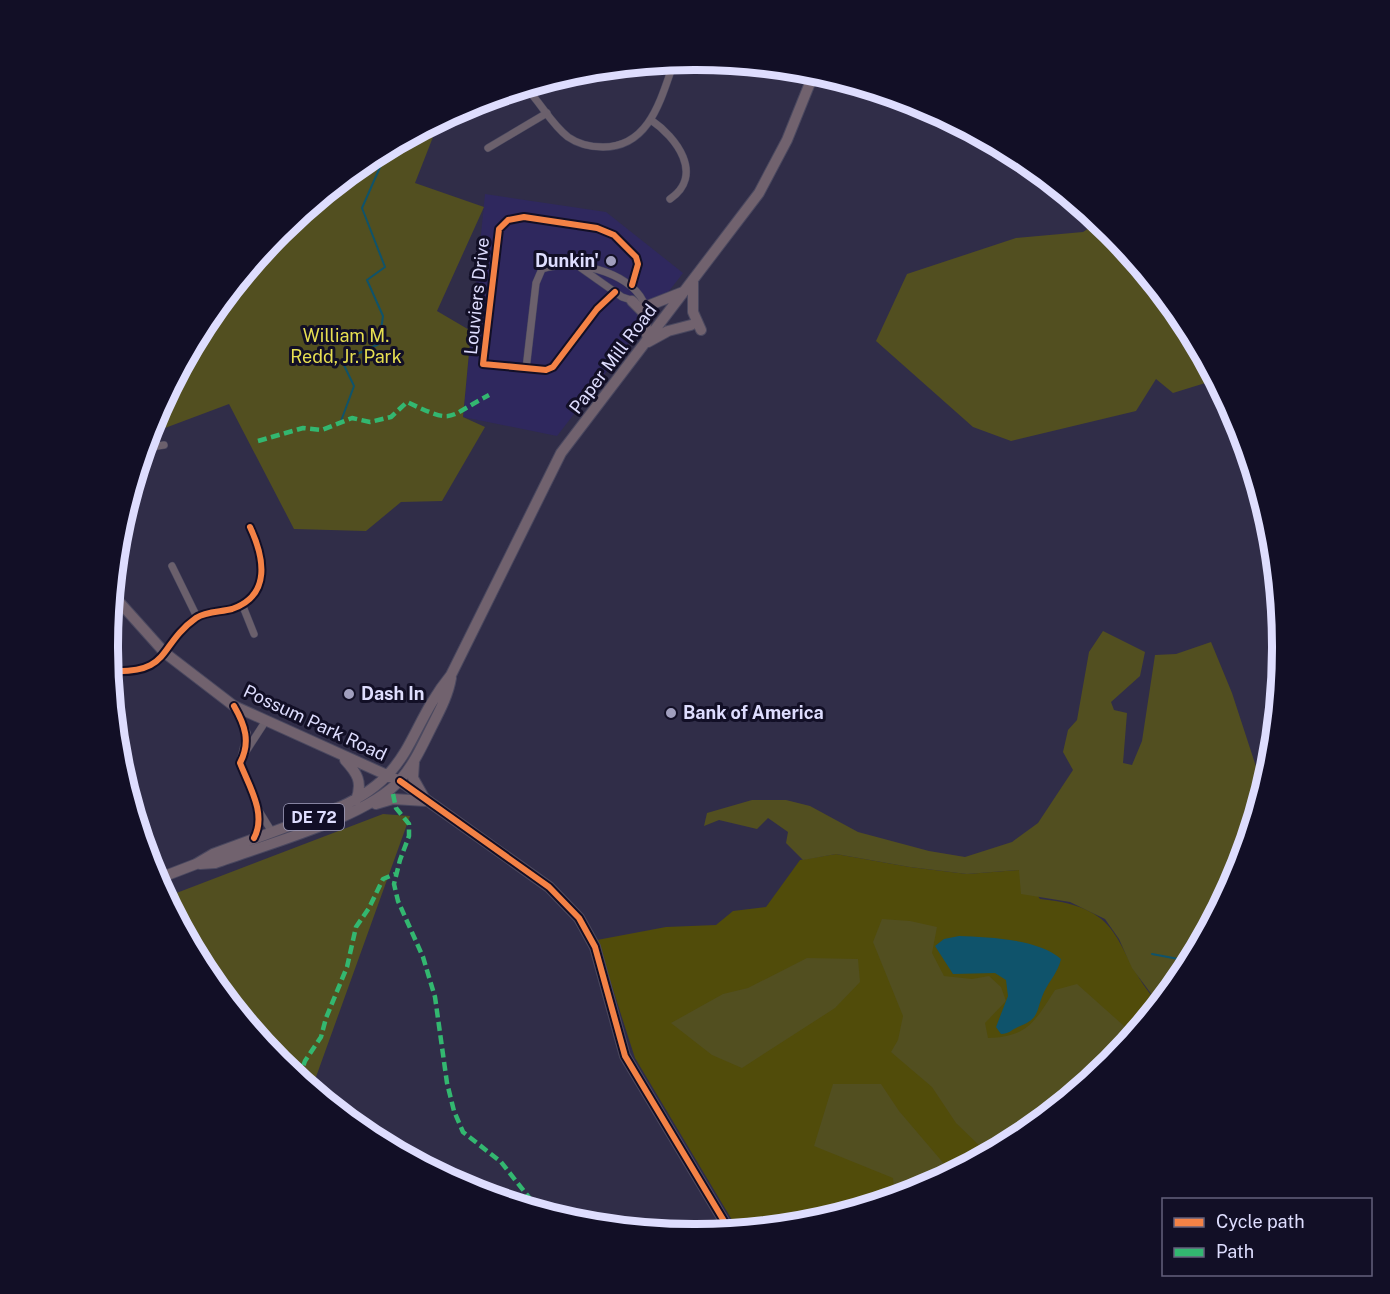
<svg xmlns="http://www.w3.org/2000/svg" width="1390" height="1294" font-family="'Public Sans',sans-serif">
<rect width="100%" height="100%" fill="#302d48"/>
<path fill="#2f285e" d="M485,194L606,212L683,273L557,436L463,417Z"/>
<path fill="#514c0a" d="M836,854L910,867L967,874L1019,870L1040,899C1130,908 1110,949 1158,1003L1110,1062L1021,1135L919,1189L809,1223L738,1230L635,1058L597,940L666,927L716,925L733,911L766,907L800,860Z"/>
<path fill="#524f20" d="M429,127L433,137L415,183L484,207L437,311L471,331L463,417L485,427L442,501L401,502L366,531L294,529L229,404L149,434L153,422L207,321L280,232L369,159Z
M1098,222L1110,232L1183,321L1215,380L1173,393L1156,379L1136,411L1011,441L973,427L876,341L907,274L1016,238L1083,232Z
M1103,631L1145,652L1140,676L1111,702L1114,710L1127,713L1123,763L1132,765L1142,741L1155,655L1176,654L1211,642L1232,693L1263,788L1237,872L1183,973L1158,1003L1132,968L1119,939L1105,919L1070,902L1021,894L1019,870L967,874L910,867L836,854L803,860L786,843L788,832L768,818L757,829L719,820L704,826L707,813L752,800H786L810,806L858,832L929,851L965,857L1012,842L1038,823L1073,770L1063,752L1068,730L1077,720L1089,652Z
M383,814L410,816L312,1088L280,1062L207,973L166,897Z
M882,919L910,921L937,927L932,953L944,976L972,979L989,976L1001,987L1006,1001L985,1023L988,1038C1028,1037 1035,1021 1055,990L1077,984L1133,1034C1094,1081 1042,1124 987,1153L956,1123L932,1087L891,1052L898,1040L903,1016L873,942Z
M807,958L858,959L860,982L835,1008L742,1068L712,1055L671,1023L723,994L748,988Z
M833,1084H881L899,1111L951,1172L919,1189L895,1197L893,1178L814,1146Z"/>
<path fill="#0f536b" d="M959,936C988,937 1039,939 1061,959C1058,972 1050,980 1044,992C1035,1012 1041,1018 1018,1027C1011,1030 1009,1034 1001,1034L996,1027L1008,996L1006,980L995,973L953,974L935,946L944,939Z"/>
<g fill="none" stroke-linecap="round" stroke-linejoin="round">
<path stroke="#0f536b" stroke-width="2" d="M341,421L354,386L342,361L379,344L383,316L367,280L385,267L362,208L388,149
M1152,954L1189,961"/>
<g stroke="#4a485f" stroke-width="8">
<path id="street" d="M797,70L804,72
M526,88C541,103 551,124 568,137C578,144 590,147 603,147C650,147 661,98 674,62
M651,120C676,137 705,175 670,199
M488,148L547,113
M581,268L622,297L634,301
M615,292L597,309L553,367L546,370L483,364L499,229L508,220L524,217L597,228L614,235L636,257L638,264L632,285
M526,369L536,283L542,269C572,258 628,271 643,301
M145,448L164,445
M172,566L197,617
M242,604L254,634
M110,671C172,674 157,646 196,618C206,611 221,612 232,609C272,595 264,557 250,527
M235,708L247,733L240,763L258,808L259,826L254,838
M243,756L265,722
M259,811L272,832"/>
</g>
<g stroke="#4a485f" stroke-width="12">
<path id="secondary" d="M400,781L549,887L579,918L595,947L625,1056L730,1231"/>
</g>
<g stroke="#4a485f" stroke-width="12">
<path id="primary" d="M693,282V312L701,330
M632,301L643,312L648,340
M650,305L683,292
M648,342L668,331L691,325
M113,595L165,653L234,706L400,781
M345,760C357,773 363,782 356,800
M414,763L413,778L426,801
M376,804L393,799L426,801
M200,864L215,863C264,845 369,817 401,779C414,764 422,746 431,728C439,712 448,696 451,678
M157,879L196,864L213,854L340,807C415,773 406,730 451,675L561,453L759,193L787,140L814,73"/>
</g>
<use href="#street" stroke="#6b606c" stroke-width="7"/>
<use href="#secondary" stroke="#695b67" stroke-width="10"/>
<use href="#primary" stroke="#71626e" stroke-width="10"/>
<path stroke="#33b770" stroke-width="4.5" stroke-dasharray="9 4.5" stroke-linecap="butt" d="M258,441L303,428L322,430L352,418L370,422L391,417L407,402C456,425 445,418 489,395
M393,794L396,808L409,824V836L400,860L394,884L398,901L423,957L435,997L447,1083L454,1111L463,1132L501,1162L539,1210
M299,1078L305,1061L321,1037L326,1018L347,967L356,927L369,908L383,879L395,874"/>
<g stroke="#120f26" stroke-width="10">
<path id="cycleway" d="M615,292L597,309L553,367L546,370L483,364L499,229L508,220L524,217L597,228L614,235L636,257L638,264L632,285
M110,671C172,674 157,646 196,618C206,611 221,612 232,609C272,595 264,557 250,527
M234,706C245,725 251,742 240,763C249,786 267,814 254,838
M400,781L549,887L579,918L595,947L625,1056L730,1231"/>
</g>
<use href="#cycleway" stroke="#f48246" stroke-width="6"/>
</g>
<g fill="#a19fbe" stroke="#120f26" stroke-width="2">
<circle cx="611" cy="261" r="6"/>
<circle cx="349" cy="694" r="6"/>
<circle cx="671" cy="713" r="6"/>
</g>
<g text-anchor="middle" stroke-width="6" stroke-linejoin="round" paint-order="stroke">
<rect fill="#120f26" stroke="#a19fbd" stroke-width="1.5" x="284" y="804" width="60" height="26" rx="4.5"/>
<g font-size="16" font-weight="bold" fill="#deddfe">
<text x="314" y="823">DE 72</text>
</g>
<g font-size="18" font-weight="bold" fill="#deddfe" stroke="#120f26" text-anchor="start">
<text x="599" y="267" text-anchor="end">Dunkin'</text>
<text x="361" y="700">Dash In</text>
<text x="683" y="719">Bank of America</text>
</g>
<g font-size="18" fill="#deddfe" stroke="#120f26">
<text transform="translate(477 296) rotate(-84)" y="6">Louviers Drive</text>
<text transform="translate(613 359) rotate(-53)" y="6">Paper Mill Road</text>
<text transform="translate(315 723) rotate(25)" y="6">Possum Park Road</text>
</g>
<g font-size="18" fill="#e7df51" stroke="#120f26">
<text x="346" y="342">William M.<tspan x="346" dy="21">Redd, Jr. Park</tspan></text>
</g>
</g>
<path d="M0 0H1390V1294H0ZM694 70H696A576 576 0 0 1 1272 646V648A576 576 0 0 1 696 1224H694A576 576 0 0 1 118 648V646A576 576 0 0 1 694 70Z" fill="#120f26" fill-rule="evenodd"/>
<path fill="none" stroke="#deddfe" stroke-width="8" d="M694 70H696A576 576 0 0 1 1272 646V648A576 576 0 0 1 696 1224H694A576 576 0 0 1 118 648V646A576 576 0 0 1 694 70Z"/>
<rect x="1162" y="1198" width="210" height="78" fill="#120f26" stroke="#64617c" stroke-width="1.5"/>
<rect x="1174" y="1218" width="30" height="9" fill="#f48246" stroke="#64617c" stroke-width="1.5"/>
<text x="1216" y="1228" font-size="18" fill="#deddfe">Cycle path</text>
<rect x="1174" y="1248" width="30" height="9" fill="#33b770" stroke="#64617c" stroke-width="1.5"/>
<text x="1216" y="1258" font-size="18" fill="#deddfe">Path</text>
</svg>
